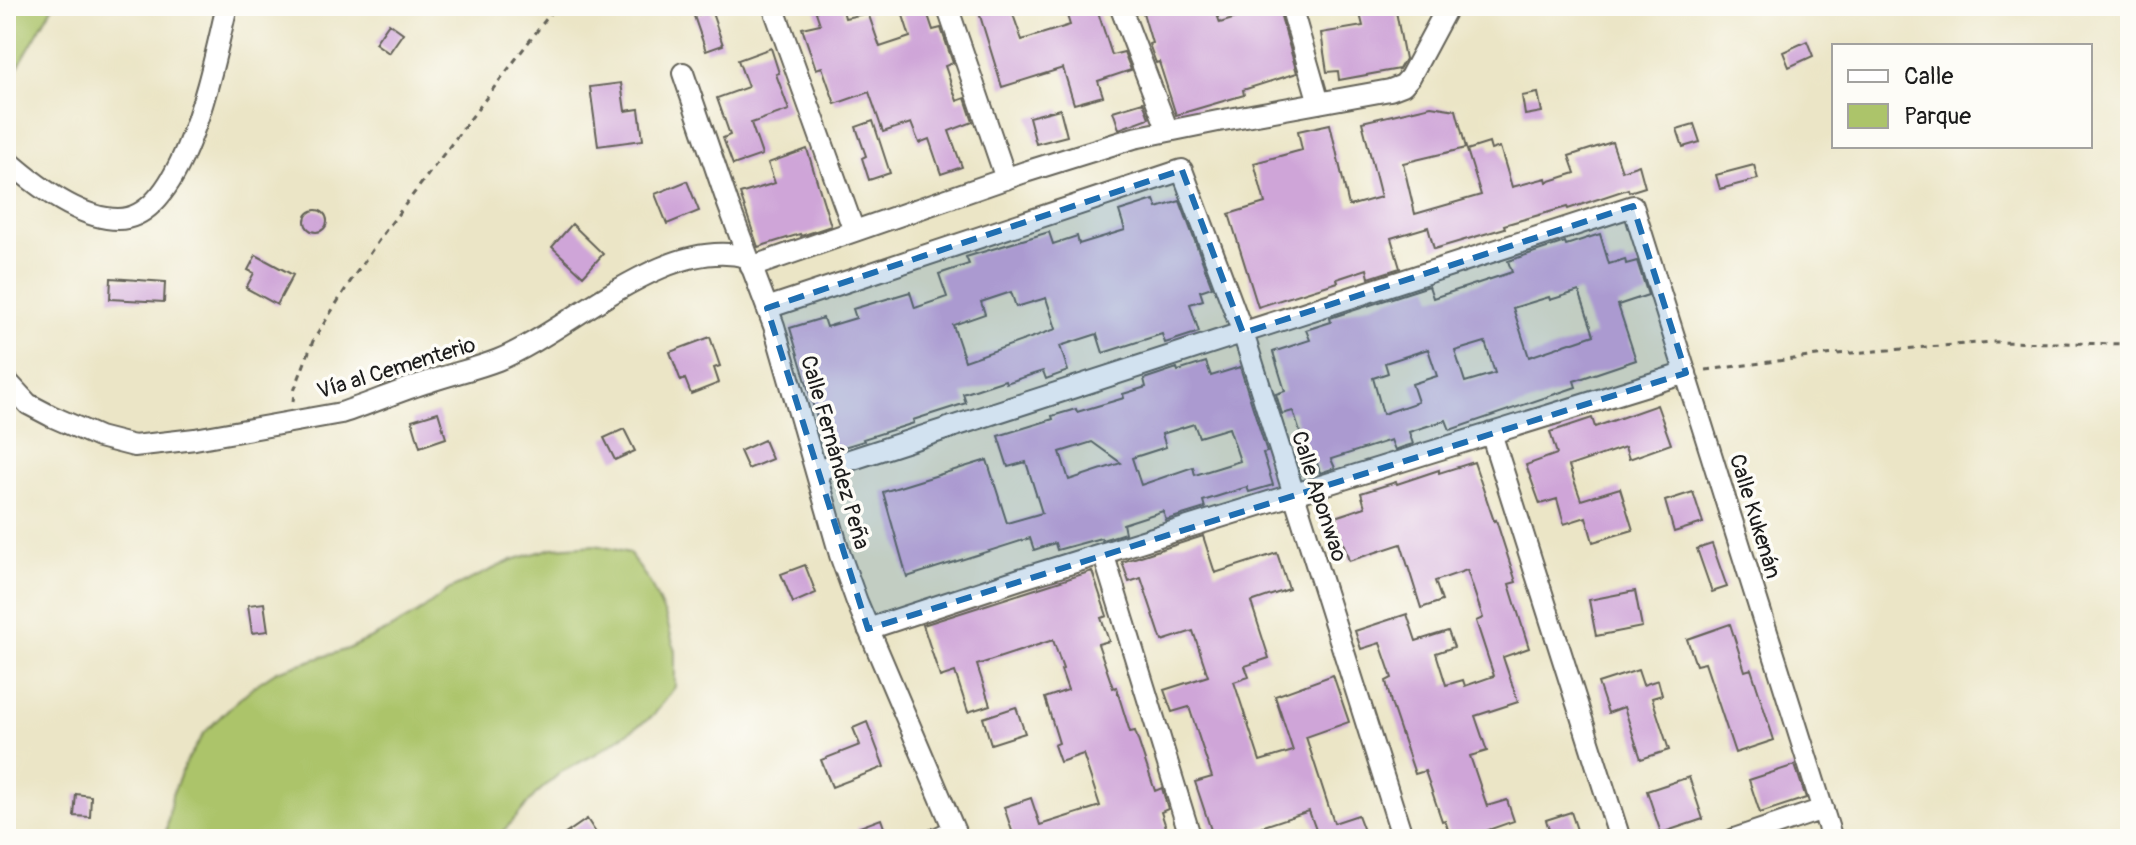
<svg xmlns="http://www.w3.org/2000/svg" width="2136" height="845" font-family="Pangolin,sans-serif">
<rect width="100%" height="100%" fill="#fdfcf7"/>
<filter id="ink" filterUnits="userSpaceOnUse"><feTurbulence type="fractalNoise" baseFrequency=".0125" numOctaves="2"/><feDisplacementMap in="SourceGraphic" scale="16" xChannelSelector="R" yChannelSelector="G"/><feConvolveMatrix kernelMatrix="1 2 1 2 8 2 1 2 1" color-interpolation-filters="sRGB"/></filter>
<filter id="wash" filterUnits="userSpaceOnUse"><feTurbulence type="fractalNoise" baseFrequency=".006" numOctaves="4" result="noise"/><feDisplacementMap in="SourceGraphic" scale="32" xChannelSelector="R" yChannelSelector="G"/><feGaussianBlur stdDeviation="1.8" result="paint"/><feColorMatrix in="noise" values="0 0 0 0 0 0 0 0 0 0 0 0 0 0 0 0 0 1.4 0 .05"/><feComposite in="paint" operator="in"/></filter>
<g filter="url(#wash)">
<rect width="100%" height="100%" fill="#ebe5c6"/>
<path fill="#acc46a" stroke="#647043" stroke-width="2" d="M6,6H53L6,88Z
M596,545L629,553L650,583L666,617L675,651V687L653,716L594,755L561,772L535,795L512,822L495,839H165L172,795L185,764L204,733L227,710L254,686L277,671L348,649L386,631L418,613L448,590L512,560L553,548Z"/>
<g id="blocks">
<path fill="#cfa5d8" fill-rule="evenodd" d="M814,6H842L845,18L868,13L880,47L910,37L900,6H925L933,30L941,28L953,63L945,66L957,101L965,98L973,122L949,131L962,167L941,174L929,139L919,143L911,123L883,132L869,92L835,104L822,67L816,69L802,28L820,24Z
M977,6H1010L1022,40L1070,25L1064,6H1096L1112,55L1124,52L1131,70L1098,81L1103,96L1074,104L1063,68L1002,87Z
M1141,6H1214L1220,23L1261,10L1260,6H1278L1297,73L1243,90L1244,95L1176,115L1159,62L1156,63L1149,44L1152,43Z
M1358,6H1395L1405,59L1399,69L1339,80L1338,71L1327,72L1321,33L1363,26Z
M711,10L723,45L706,51L694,16Z
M389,23L403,33L389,53L375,43Z
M1807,41L1813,56L1789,67L1783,52Z
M771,48L779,73L776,74L789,110L751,123L762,155L733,165L723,138L730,135L717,98L748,87L738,60Z
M621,83L625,111L639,109L643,140L598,146L590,87Z
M1538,93L1542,112L1525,115L1522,96Z
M1143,102L1149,118L1119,129L1113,111Z
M1431,106L1456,110L1466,148L1403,163L1415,214L1481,195L1467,150L1489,143L1491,150L1500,147L1512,187L1546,178L1547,182L1575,173L1569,156L1612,142L1622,171L1639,165L1645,187L1629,192L1628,189L1568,209L1567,207L1504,225L1505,228L1434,249L1428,227L1391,238L1400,268L1369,278L1367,269L1337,279L1338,282L1258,307L1229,214L1265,203L1254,163L1302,150L1298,131L1330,124L1349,206L1381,197L1362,122Z
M1060,109L1067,136L1036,144L1029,117Z
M873,121L890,173L869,180L862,158L866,156L856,127Z
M1694,124L1700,142L1683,147L1677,129Z
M807,149L831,226L801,236L800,234L758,247L740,194L775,183L768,163Z
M1754,165L1758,179L1720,189L1716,175Z
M687,181L699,211L667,224L655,194Z
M1154,200L1157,208L1180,201L1212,287L1200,291L1203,300L1190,304L1199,332L1165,343L1162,334L1103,353L1097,334L1060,346L1068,371L1046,379L1043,371L1006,383L1005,380L963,394L966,403L913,420L914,423L863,439L864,441L827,452L790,328L823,318L826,327L856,318L853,309L910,292L915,308L947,297L939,274L969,264L966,257L1049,232L1053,244L1077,236L1079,244L1125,230L1119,211ZM1011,292L1016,307L1046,298L1056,329L965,361L953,325L985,314L981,302Z
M305 221a11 11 0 1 1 22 0a11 11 0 1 1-22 0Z
M572,224L603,254L583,276L552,247Z
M1600,234L1609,264L1625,259L1626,264L1637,261L1648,295L1618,305L1636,360L1574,381L1576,387L1450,430L1446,420L1409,432L1413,444L1403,447L1395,450L1391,440L1331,459L1335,468L1320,473L1317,463L1311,465L1293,411L1282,414L1276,394L1285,391L1273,352L1310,340L1306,330L1331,322L1330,318L1429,286L1433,298L1512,272L1508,261L1565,242L1566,245ZM1579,291L1594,335L1529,357L1513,308L1549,297L1550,300ZM1485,342L1495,373L1465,382L1455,351ZM1428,349L1437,376L1412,384L1418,402L1383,414L1373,378L1388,373L1385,363Z
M256,255L293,275L277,305L246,288L254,273L248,270Z
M111,278L165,282L164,302L110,299Z
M710,337L720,366L714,368L719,383L691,394L685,379L681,381L670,352Z
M1206,362L1211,376L1240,367L1267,452L1263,453L1273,485L1249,492L1247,487L1203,501L1205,508L1166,520L1163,511L1123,524L1125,533L1102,540L1101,538L1057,550L1055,543L1034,550L1030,538L907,577L883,492L987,460L1007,523L1042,513L1026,462L1008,467L998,436L1053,419L1052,416L1076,409L1077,412L1124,398L1123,394L1146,387L1144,379L1177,368L1178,371ZM1194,424L1199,437L1229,428L1240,461L1195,475L1193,467L1141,485L1132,458L1166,447L1162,434ZM1092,442L1121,463L1069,480L1060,452Z
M1657,405L1671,444L1629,459L1625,447L1569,466L1581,500L1620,488L1633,530L1593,542L1586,517L1564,524L1557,499L1540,504L1526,465L1557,454L1550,432L1592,418L1595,427Z
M438,412L446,438L420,447L412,420Z
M624,429L635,451L615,460L604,438Z
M764,440L772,459L748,469L740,451Z
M1474,462L1494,521L1496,520L1516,582L1509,584L1529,648L1503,657L1518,702L1475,716L1487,751L1470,756L1487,806L1507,800L1514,821L1488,830L1491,839H1451L1445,820L1442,821L1425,771L1415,774L1391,703L1386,681L1392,678L1380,643L1361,649L1355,631L1407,614L1416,641L1448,631L1454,647L1436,653L1446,685L1463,680L1465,686L1494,676L1476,621L1483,618L1467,570L1435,581L1442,601L1421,608L1401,544L1349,561L1335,517L1365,507L1361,493L1396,482L1397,484L1439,470V473Z
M1693,492L1703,523L1674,532L1665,501Z
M1203,536L1215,573L1277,553L1289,589L1251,602L1269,658L1245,666L1249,677L1234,682L1260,761L1293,751L1275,696L1333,675L1349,722L1306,737L1334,823L1358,815L1367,839H1296L1295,837L1316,830L1309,811L1225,839H1214L1195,782L1212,777L1189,707L1172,712L1164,690L1208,676L1193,631L1162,641L1141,578L1129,582L1122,562Z
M1712,544L1727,587L1712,592L1697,549Z
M805,565L816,593L793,603L781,574Z
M1092,571L1107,616L1101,618L1109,641L1098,644L1113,688L1116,687L1130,732L1135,731L1155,791L1162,788L1168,809L1161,812L1170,839H1007V836L1013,834L1004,807L1031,798L1040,825L1100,806L1083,754L1060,762L1054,745L1059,743L1045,698L1068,690L1061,670L1063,669L1053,640L977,665L990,705L968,712L955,672L940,677L923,625Z
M1635,591L1642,627L1596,636L1589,600Z
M264,603L268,631L252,633L248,605Z
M1730,624L1745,671L1751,669L1774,740L1735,753L1705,663L1696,665L1687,639Z
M1638,670L1643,685L1658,680L1662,695L1652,698L1669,750L1641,759L1624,707L1608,713L1598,683Z
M1016,707L1025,733L991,744L983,718Z
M867,722L884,767L832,787L821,760L860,745L853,728Z
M1795,765L1806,798L1760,813L1749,780Z
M1689,777L1703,819L1661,833L1647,791Z
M76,794L91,796L90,817L74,816Z
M1571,812L1580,839H1552L1546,820Z
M587,819L600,839H558Z
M881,819L888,839H861L857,828Z"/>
</g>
</g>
<g filter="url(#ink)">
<use href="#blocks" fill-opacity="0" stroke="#646258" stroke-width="2"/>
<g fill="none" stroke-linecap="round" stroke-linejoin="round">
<g stroke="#646258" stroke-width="24">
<path id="minor" d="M773,6L854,231
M947,6L1006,179
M1120,6L1168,131
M1291,6L1319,103
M683,73L728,204L774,326L840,555L857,602L958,839
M6,159C33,183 79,219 118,219C186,219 214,57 227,6
M751,267L1025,172L1134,138L1218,121L1390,90L1403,85L1410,77L1448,6
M767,308L1182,170L1243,333L1403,839
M6,380L28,404L51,416L99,437L134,446L195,439L341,413C370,404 398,391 428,382C451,374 475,369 498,360C571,330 665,235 747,257
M1491,433L1620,839
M816,471L1633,206L1832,839
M1103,553L1191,839
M868,629L1020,579L1686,373
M935,839L954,830
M1734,839L1823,809"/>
</g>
<path stroke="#646258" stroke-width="3" stroke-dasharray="6 6" stroke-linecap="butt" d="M6,10L8,6
M1706,370L1825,355L1992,342L2130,344
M293,402L294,391L313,341L348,285L383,234L556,6"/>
<use href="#minor" stroke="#fff" stroke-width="20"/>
</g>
</g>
<path fill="#1f6fb2" fill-opacity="0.2" stroke="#1f6fb2" stroke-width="6" stroke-dasharray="16 10" stroke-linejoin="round" d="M1182,170L1243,333L1633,206L1686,373L868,629L767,308Z"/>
<g text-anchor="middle" stroke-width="7" stroke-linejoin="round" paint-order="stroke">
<g font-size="22" fill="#1c1c1c" stroke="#fdfcf7">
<text transform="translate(396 367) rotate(-17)" y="8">Vía al Cementerio</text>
<text transform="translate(836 452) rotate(74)" y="8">Calle Fernández Peña</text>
<text transform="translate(1320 496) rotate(72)" y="8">Calle Aponwao</text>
<text transform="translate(1756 516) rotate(73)" y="8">Calle Kukenán</text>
</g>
</g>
<rect width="2136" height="845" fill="none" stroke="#fdfcf7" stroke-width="32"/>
<rect x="1832" y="44" width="260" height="104" fill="#fdfcf7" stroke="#a3a29f" stroke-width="2"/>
<rect x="1848" y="70" width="40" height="12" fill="#ffffff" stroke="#a3a29f" stroke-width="2"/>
<text x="1904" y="84" font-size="24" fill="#1c1c1c">Calle</text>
<rect x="1848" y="104" width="40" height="24" fill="#acc46a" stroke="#a3a29f" stroke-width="2"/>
<text x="1904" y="124" font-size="24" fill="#1c1c1c">Parque</text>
</svg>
